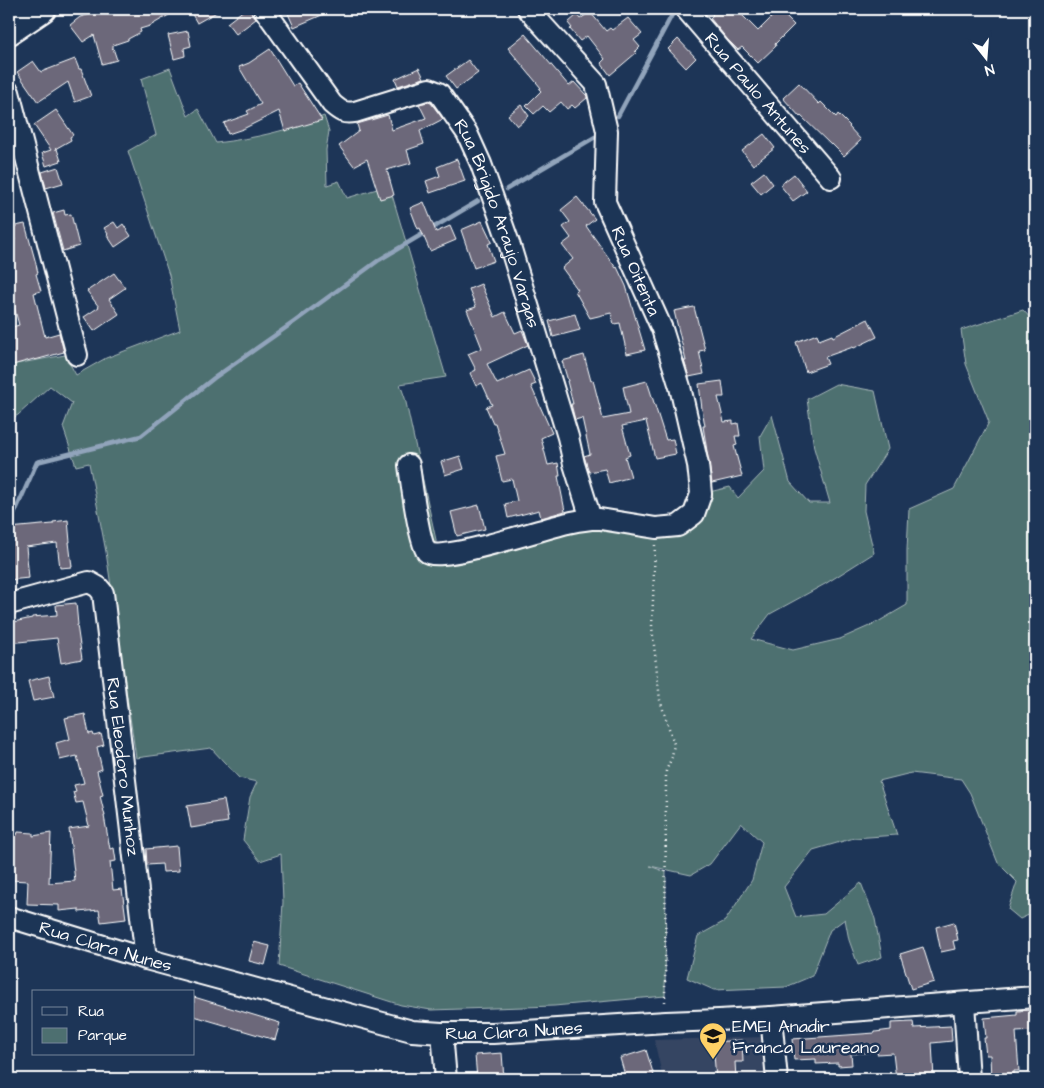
<svg xmlns="http://www.w3.org/2000/svg" width="1044" height="1088" font-family="'Architects Daughter',sans-serif">
<rect width="100%" height="100%" fill="#1d3557"/>
<filter id="ink" filterUnits="userSpaceOnUse"><feTurbulence type="fractalNoise" baseFrequency=".02" numOctaves="2"/><feDisplacementMap in="SourceGraphic" scale="10" xChannelSelector="R" yChannelSelector="G"/><feConvolveMatrix kernelMatrix="1 2 1 2 8 2 1 2 1" color-interpolation-filters="sRGB"/></filter>
<g filter="url(#ink)">
<path fill="#354462" d="M766,1037L770,1079H663L654,1040Z"/>
<path fill="#4d6f70" stroke="#a6b7b8" d="M170,68L188,116L198,109L216,143C256,138 287,131 324,116L329,131L326,150L327,185L339,181L347,198L377,189L390,188L446,377L400,384L405,398L436,540L435,558L565,527L678,526L701,494L730,487L738,498L764,471L760,436L772,415L790,482L809,503H830L814,448L807,399L836,384L875,391L888,449L865,485L864,511L874,553L825,584L770,614L751,639L793,650L840,639L876,623L907,605V550L909,509L954,489L989,422L966,364L961,330L1023,310L1035,323V912L1020,919L1008,909L1017,882L998,863L970,793L961,779L911,773L879,781L897,835L854,838L813,850L784,887L796,917L824,914L861,883L875,919L882,957L858,965L849,940L845,919L830,930L812,976L786,987L714,990L687,978L698,936L725,921L752,880L762,842L741,823L710,864L691,875L650,866L666,872L665,996L554,1006L431,1010L401,1005L279,966L283,902L281,854L260,861L243,840L250,797L257,782L239,778L211,748L136,758L106,552L89,463L76,466L63,427L72,403L50,386L18,415L9,420V362L10,365L65,355L76,375L106,358L180,330L169,275L128,151L156,135L141,79Z"/>
<g fill="none" stroke-linecap="round" stroke-linejoin="round">
<path stroke="#91a4bb" stroke-width="4.5" d="M618,116L673,13
M507,189L595,137
M9,526L37,462L141,436L214,378L294,322L379,260L478,201"/>
</g>
<path fill="#6c677a" stroke="#fff" d="M109,9H179L150,26L140,29L141,32L128,39V40L113,45V48L112,49L113,48L117,60L102,64L94,35L83,42L70,25L80,17Z
M189,9H222L197,23Z
M245,9H248L256,19L236,34L227,23Z
M286,9H336L294,27Z
M707,9H736L758,31L779,10L794,25L775,44L776,46L758,63L742,47L738,50L727,39L710,18L713,15Z
M590,12L606,31L610,28L612,30L628,18L642,34L634,40L640,47L635,52L636,53L610,75L601,63L605,59L587,36L580,41L570,29L572,28L568,23L577,15L580,19Z
M188,31L191,46L184,48L185,56L174,59L168,35Z
M525,34L569,86L574,82L587,96V98L575,108L572,105L567,109L561,102L549,112L543,106L534,114L526,106L541,91L539,89L541,88L508,48Z
M678,39L696,58L686,68L668,49Z
M270,49L293,86L298,83L322,120L285,131L279,111L243,129L228,134L224,123L249,114L247,111L261,104L239,67L249,63Z
M75,59L79,69H81L91,96L75,102L68,82L38,102L17,72L33,61L41,72Z
M468,60L478,73L456,89L446,76Z
M419,68L424,78L398,86L395,79Z
M799,83L819,104L821,102L836,117L838,114L850,126L849,127L861,140L844,156L832,144L831,145L801,116L800,117L783,98Z
M428,102L431,103L443,119L420,131L424,144L407,150L411,163L387,170L394,195L380,199L367,159L354,166L339,146L359,131L357,124L388,115L392,130L426,118L419,104Z
M521,105L529,116L517,126L508,115Z
M56,110L73,135L70,137L71,140L55,149H57L61,161L46,166L42,153L51,150L34,125Z
M764,134L775,148L753,165L742,151Z
M457,159L465,181L430,193L426,181L440,176L437,167Z
M58,167L63,183L46,188L42,172Z
M764,172L773,184L761,194L751,182Z
M794,174L807,191L793,201L780,185Z
M577,197L595,219L586,226L616,268L617,267L626,286L645,350L627,354L620,323L614,324L611,313L590,318L575,291L578,290L562,268L573,259L562,245L571,238L563,227L570,222L561,210Z
M424,202L436,232L450,226L456,240L430,251L420,228L418,229L410,208Z
M64,210L65,215L71,214L79,246L63,251L53,213Z
M482,221L492,242L488,244L494,261L474,268L461,230Z
M114,222L118,228L123,224L131,236L115,247L107,235L108,234L104,228Z
M25,224L35,260L38,273L36,274L41,291L34,293L45,337L59,333L64,352L35,360L34,359L9,366V328L19,325L13,303L9,304V258L14,257L10,241L15,240L11,227Z
M114,273L125,288L109,299L119,314L94,331L84,317L99,307L87,291Z
M481,284L495,317L505,312L515,333L522,330L528,345L487,364L497,384L529,370L536,384L531,386L552,433L541,438L548,465L558,463L560,476H558L565,511L541,518L539,510L508,518L505,504L517,501L512,479L502,481L496,456L505,454L495,423H493L486,407L492,405L482,383L476,386L470,373L476,370L468,354L482,348L467,310L476,307L469,289Z
M694,307L705,350L699,351L704,374L689,377L684,361H686L674,311Z
M575,314L580,330L553,337L549,321Z
M868,319L877,337L854,348L853,347L825,357L828,364L806,372L796,342L817,334L819,340L832,335L833,337Z
M584,355L591,381L593,380L603,419L629,414L623,387L647,381L666,440L673,439L676,454L655,458L646,421L622,426L630,455L625,457L631,477L609,483L605,469L589,472L584,456L590,454L582,418L575,420L571,404H573L567,381H568L562,361Z
M722,381L724,397H718L724,422L733,421V424L738,423L740,436H735L737,445L734,446L742,476L712,483L703,426H705L702,409L699,384Z
M460,456L464,469L445,475L441,462Z
M479,505L485,529L457,536L451,512Z
M68,520L70,542H69L72,567L60,568L57,543L26,547L29,578L9,580V528L53,524V522Z
M76,603L78,625H77L82,659L61,663L57,638L9,643V623L32,618V617L57,615L56,605Z
M49,676L54,697L33,701L28,681Z
M85,714L89,734L93,733L94,736L101,734L104,745L97,747L102,769L97,771L103,795L100,796L105,816H104L110,849L114,848L116,861L110,862L113,890L122,889L126,919L101,922L99,910L79,912V909L59,911V905L27,904L28,881L9,880V834L17,835L18,832L33,833V836L51,833L49,883L75,881L69,829L89,826L83,802L76,803L73,792L76,791L74,785L84,783L77,756L60,760L56,743L70,739L65,718Z
M224,800L228,822L191,828L187,806Z
M177,846L179,871L163,872L162,864L147,865L146,849Z
M954,922L958,940L953,941L955,949L941,952L936,927Z
M254,942L270,946L265,965L249,961Z
M923,947L934,982L911,989L900,954Z
M194,997L280,1023L275,1040L194,1016Z
M1033,1010V1019H1035V1031L1016,1032L1019,1071H1014V1079H991L990,1055H986L984,1038H986L984,1018L1017,1015V1011Z
M913,1022L914,1028L951,1026L952,1041L932,1043L934,1079H896L893,1053L877,1054V1052L851,1054L852,1065L838,1066V1063L816,1064V1059L794,1060L792,1039L875,1033V1032L891,1030V1023Z
M742,1040L743,1062H735L736,1079H716L713,1042Z
M646,1050L655,1079H626L620,1058Z
M502,1053L504,1079H477L475,1055Z"/>
<g fill="none" stroke-linecap="round" stroke-linejoin="round">
<g stroke="#fff" stroke-width="24">
<g id="minor">
<path id="s1" d="M264,9L332,104C340,111 344,114 355,112L429,89L439,93L467,133L481,164L510,246L568,437L574,464L591,519H600L656,528L678,526L694,514L701,494L700,483L698,465L680,387L662,329L605,202L607,131L596,84L528,9"/>
<path id="s2" d="M686,9L831,178"/>
<path d="M9,92L77,355"/>
<path d="M409,465C411,481 419,543 427,552C438,564 548,527 568,523C575,521 583,520 591,519"/>
<path id="s3" d="M9,604L89,582L98,587L103,593L146,959"/>
<path id="s4" d="M9,917L146,959L412,1031L442,1033H493L666,1022L719,1020L771,1017L1035,997"/>
<path d="M964,1003L969,1079"/>
<path d="M771,1017L777,1079"/>
<path d="M442,1033L446,1079"/>
</g>
</g>
<g stroke="#fff" stroke-width="29">
<path id="major" d="M9,32L43,9"/>
</g>
<path stroke="#fff" stroke-width="2.5" stroke-dasharray="1 4" stroke-linecap="butt" d="M655,545L652,627L660,700L674,744L672,757L666,771L665,1005"/>
<use href="#minor" stroke="#1d3557" stroke-width="20"/>
<use href="#major" stroke="#1d3557" stroke-width="25"/>
</g>
</g>
<defs>
<g id="school-pin" transform="scale(1.4375)"><path d="M0 17L-7.5 6A9.5 9.5 0 1 1 7.5 6Z" fill="#ffd166" stroke="#1d3557"/><path d="M0-5L7-2L0 1L-7-2ZM-4 1L0 2.5L4 1V4Q0 6-4 4Z" fill="#111"/></g>
</defs>
<g fill-rule="evenodd">
<use href="#school-pin" x="713" y="1036"/>
</g>
<g text-anchor="middle" stroke-width="5" stroke-linejoin="round" paint-order="stroke">
<g font-size="18" fill="#fff" stroke="#1d3557">
<text dy="6" stroke="none"><textPath href="#s2" startOffset="111">Rua Paulo Antunes</textPath></text>
<text dy="6" stroke="none"><textPath href="#s1" startOffset="375">Rua Brigido Araujo Vargas</textPath></text>
<text transform="translate(636 271) rotate(66)" y="6">Rua Oitenta</text>
<text dy="6" stroke="none"><textPath href="#s3" startOffset="276">Rua Eleodoro Munhoz</textPath></text>
<text dy="6" stroke="none"><textPath href="#s4" startOffset="101">Rua Clara Nunes</textPath></text>
<text dy="6" stroke="none"><textPath href="#s4" startOffset="521">Rua Clara Nunes</textPath></text>
</g>
<g font-size="18" fill="#fff" stroke="#1d3557" text-anchor="start">
<text x="732" y="1032">EMEI Anadir<tspan x="732" dy="21">Franca Laureano</tspan></text>
</g>
</g>
<rect width="1044" height="1088" fill="none" stroke="#1d3557" stroke-width="30"/>
<rect x="15" y="15" width="1014" height="1058" fill="none" stroke="#fff" stroke-width="2" filter="url(#ink)"/>
<rect x="32" y="990" width="162" height="65" fill="#1d3557" stroke="#77869a"/>
<rect x="42" y="1007" width="25" height="8" fill="#1d3557" stroke="#77869a"/>
<text x="78" y="1016" font-size="15" fill="#ffffff">Rua</text>
<rect x="42" y="1028" width="25" height="15" fill="#4d6f70" stroke="#77869a"/>
<text x="78" y="1040" font-size="15" fill="#ffffff">Parque</text>
<g transform="translate(986 58) rotate(163)" stroke="#1d3557" stroke-width="4" paint-order="stroke">
<path d="M0-4L9 19L0 12L-9 19Z" fill="#ffffff"/>
<text y="-8" font-size="14" font-weight="bold" text-anchor="middle" fill="#ffffff">N</text>
</g>
</svg>
